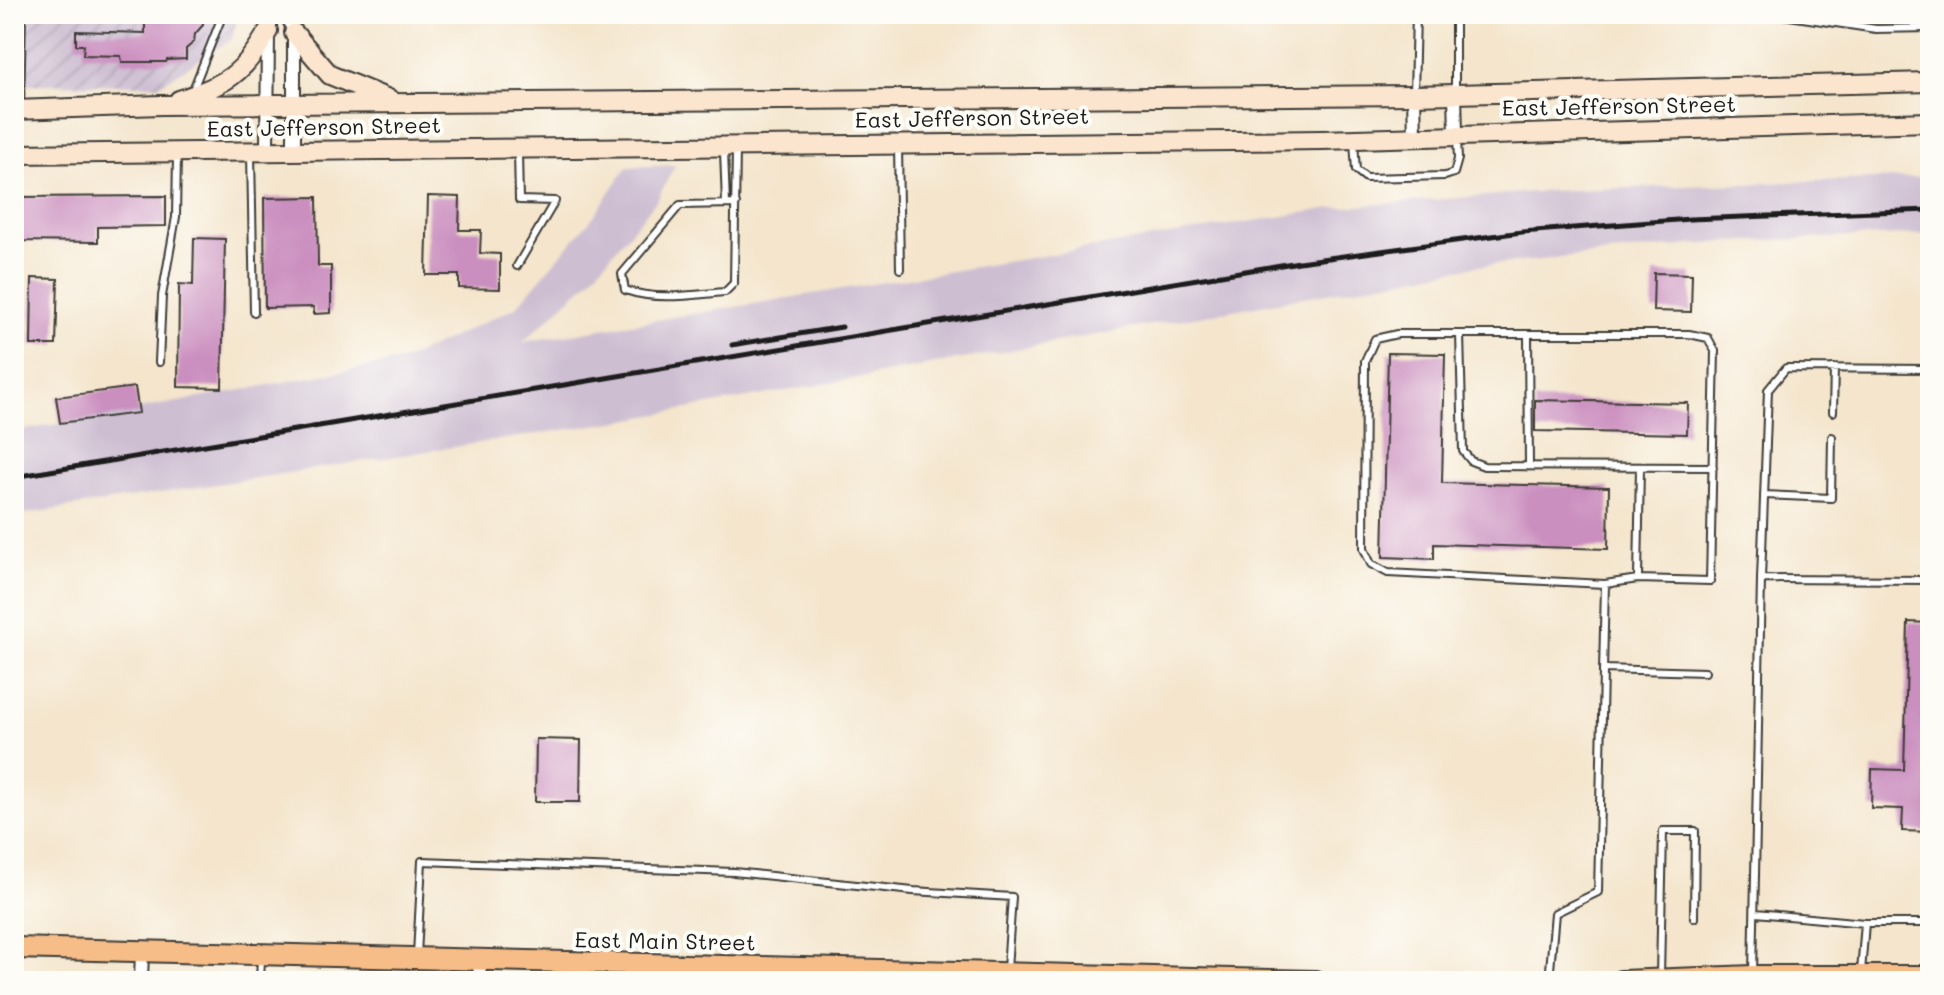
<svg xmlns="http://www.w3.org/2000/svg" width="1944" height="995" font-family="Mali,sans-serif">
<defs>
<pattern id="industrial-furrows" width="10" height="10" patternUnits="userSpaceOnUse" patternTransform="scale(2)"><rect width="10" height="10" fill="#cdbed2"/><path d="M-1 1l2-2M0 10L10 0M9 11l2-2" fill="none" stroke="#afa3b4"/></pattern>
</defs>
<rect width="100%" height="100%" fill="#fdfcf7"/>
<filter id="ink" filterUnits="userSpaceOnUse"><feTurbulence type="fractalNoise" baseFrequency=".0125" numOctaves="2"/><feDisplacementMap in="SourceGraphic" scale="16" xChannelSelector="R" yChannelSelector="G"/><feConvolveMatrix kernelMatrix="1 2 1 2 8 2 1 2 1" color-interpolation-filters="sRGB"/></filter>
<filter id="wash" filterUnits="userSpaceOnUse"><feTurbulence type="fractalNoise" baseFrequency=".006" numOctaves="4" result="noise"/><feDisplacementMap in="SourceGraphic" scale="32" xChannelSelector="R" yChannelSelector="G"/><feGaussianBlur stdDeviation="1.8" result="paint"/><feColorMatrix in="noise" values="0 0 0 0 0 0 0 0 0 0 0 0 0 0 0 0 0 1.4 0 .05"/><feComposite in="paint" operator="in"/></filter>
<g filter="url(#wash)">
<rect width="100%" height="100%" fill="#f4e5cc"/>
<path fill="url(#industrial-furrows)" d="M14,14H238L232,39L159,85L14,84Z"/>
<path fill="#cdbed2" d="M675,165L657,200L590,280L523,342L1332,208L1547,191L1930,177V234L1722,242L1470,267L620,421L14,516V432L405,360L516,307L594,216L627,167Z"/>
<g id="blocks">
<path fill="#ca8ebf" d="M145,14H203V25L195,34L194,42L186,49V59L167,60L166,62H122L121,56L83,55L84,45H76V31L145,33Z
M166,196V226L98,227V242L17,241V230H14V197Z
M428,196L460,197L459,230H481L480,253L500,254V289L459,288V275H426Z
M317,197L318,266H331V313L314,314V307L265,308L264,198Z
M194,238L225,239L222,388L178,387L179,284L193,285Z
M1654,273L1692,274L1691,312L1653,311Z
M32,278L58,279L56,345H31Z
M1388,353L1445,354L1442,483L1609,487L1608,549L1434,544V559L1383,557Z
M135,387L139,413L60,423L56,397Z
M1535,400L1688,403L1687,434L1535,431Z
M1908,622L1930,623V832L1902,831L1903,809L1871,808L1872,769L1904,770Z
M536,739L581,740L580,802H535Z"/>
</g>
</g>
<g filter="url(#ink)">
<use href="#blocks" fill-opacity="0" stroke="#3c3a36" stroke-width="2"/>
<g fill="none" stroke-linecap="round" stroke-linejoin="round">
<g stroke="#3c3a36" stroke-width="10">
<path id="service" d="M1455,14V91
M1776,14L1876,29L1930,28
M192,92L223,14
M1414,94L1416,14
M1354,142L1356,170L1366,178L1445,176L1454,173L1458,159L1457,138
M898,146L900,269
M724,151L726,204
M251,154L254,312
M736,204L680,205L622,274L625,290C657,301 691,295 725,292L734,283L736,148
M517,266L555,201L519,200L518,152
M1460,334L1463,451L1471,461L1484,466L1713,467
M1528,334L1529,466
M159,362L162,296L176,217L177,156
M1833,412L1834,368
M1764,495L1831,498L1832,437
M1638,579L1640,467
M1761,579L1930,580
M1603,669L1705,672
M1756,913L1865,923L1861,972
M1865,923H1930
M417,955L422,861L734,872L913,891L1012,897L1007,969
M1753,974L1761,579L1768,390L1786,368L1930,369
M1660,976L1663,831H1695L1694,918
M260,981L261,958
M1549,981L1555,913L1598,892L1605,584L1638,579L1710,581L1715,351L1708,338L1689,334H1397L1375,339L1365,361L1364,549L1371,564L1388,573L1605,584"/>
</g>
<g stroke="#3c3a36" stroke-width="16">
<path id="minor" d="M287,14L294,33V151
M1455,94L1456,134
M1414,95L1415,137
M17,110L19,14
M267,151L268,31L273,14
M141,981L142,951
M479,981L480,960"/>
</g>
<g stroke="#3c3a36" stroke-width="22">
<path id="secondary" d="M294,33L330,75L391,100
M179,100C225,85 244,74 268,31
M14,110L161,105L1414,95L1930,82
M14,154L1322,140L1930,122"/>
</g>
<g stroke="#3c3a36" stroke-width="24">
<path id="primary" d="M14,948L1315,981
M1621,981L1753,976H1930"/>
</g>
<use href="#service" stroke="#fff" stroke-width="6"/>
<use href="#minor" stroke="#fff" stroke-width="12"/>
<use href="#secondary" stroke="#fce5cf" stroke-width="18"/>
<use href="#primary" stroke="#f7bd88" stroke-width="20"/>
<path stroke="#1c1c1c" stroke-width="5" d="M732,345L842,327
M14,477L1299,262L1522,232L1690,219L1930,210"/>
</g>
</g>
<g text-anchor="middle" stroke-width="8" stroke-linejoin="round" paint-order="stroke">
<g font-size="22" fill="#1c1c1c" stroke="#fdfcf7">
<text transform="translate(1619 106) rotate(-1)" y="8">East Jefferson Street</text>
<text transform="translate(972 118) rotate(-1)" y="8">East Jefferson Street</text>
<text transform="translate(324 127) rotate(-1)" y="8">East Jefferson Street</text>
<text transform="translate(665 941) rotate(1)" y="8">East Main Street</text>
</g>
</g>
<rect width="1944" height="995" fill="none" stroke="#fdfcf7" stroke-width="48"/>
</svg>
